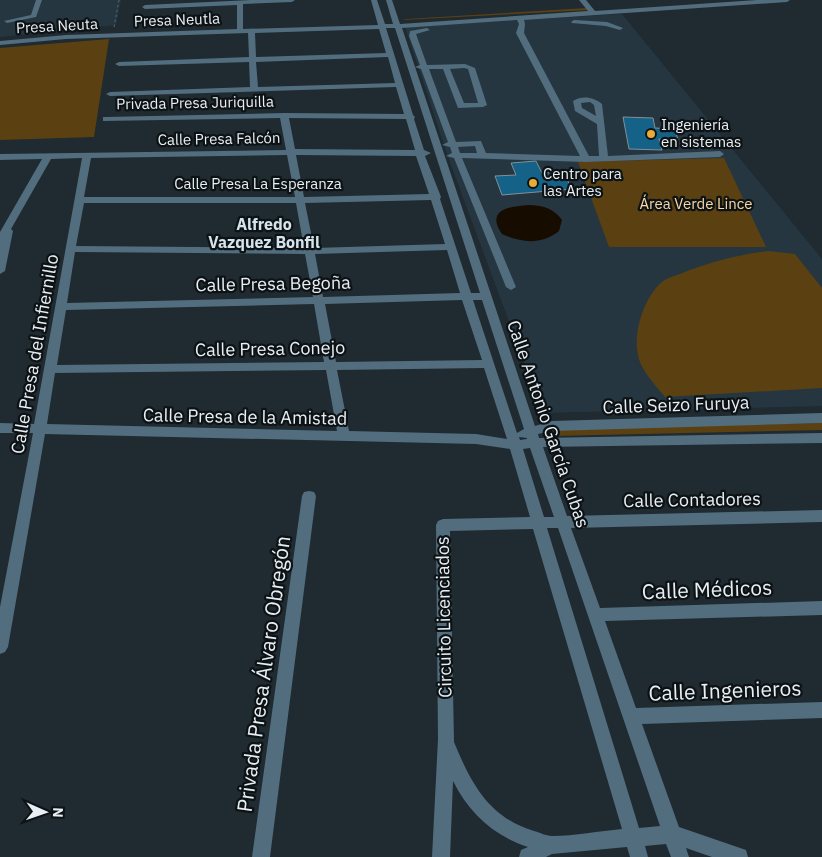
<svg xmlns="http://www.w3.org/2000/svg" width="822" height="857" font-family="'IBM Plex Sans',sans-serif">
<rect width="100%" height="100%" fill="#1f2a31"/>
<path fill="#253641" d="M0,0H121L116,25L0,37Z
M622,14L822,259V406L543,413L448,157L405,27Z"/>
<path fill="#5b4112" d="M587,8L590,10L402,20L406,19Z
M109,39L94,137L0,140V48Z
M724,158L766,247H609L578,162Z
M768,251L795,254L822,288V388L665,397C656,386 640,369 638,355C633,332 644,297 662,282C667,278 674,276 680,274C709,262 737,255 768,251Z
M822,423V430L553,436L547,433L552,429Z"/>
<path fill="#170c00" d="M531,205C545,206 554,209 562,220L559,231C542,245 521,243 502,234C484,208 513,206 531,205Z"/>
<path fill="#156288" stroke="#829098" d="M623,117L653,118L655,128L675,129L678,140L659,139L662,150L629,149Z
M536,161L542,173L563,172L572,189L502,195L495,176L516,175L511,163Z"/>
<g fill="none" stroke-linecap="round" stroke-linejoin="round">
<path stroke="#5c666c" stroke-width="1" stroke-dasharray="2.5 2.5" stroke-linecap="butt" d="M114,27L119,0"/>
<path fill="#526d7e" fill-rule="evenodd" d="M36,0H42L36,17L7,23L4,21L31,15Z
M251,0H295L292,2L243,4V29L378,25L371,0H377L385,24H393L386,0H392L400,24L588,11L579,0H586L595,11L757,0H790L787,2L524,20L525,24L524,33L589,156H599L597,124L575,111L573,101C582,95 594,97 602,104L608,156L720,151L724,154L720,157L586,162L462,158L516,287L511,290L506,287L454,158L446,156L452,153L450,147L442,145L448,142L421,69L415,67L420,65L409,36L410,31L427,28L430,30L416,34L427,65L465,64L475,68L487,105L483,107L458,108L443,69H429L456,142L481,141L486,153L580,156L516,33L519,24L517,20L402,28L535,426L552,421L822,413V423L552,431L538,434L539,438L822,433V443L543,447L567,516L822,510V522L571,528L600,608L822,601V615L605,621L636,708L822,702V718L642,724L679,827L746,850L748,857H712L686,848L689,857H671L666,844L645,846L648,857H630L627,847L552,854L546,857H519L521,850L528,847C494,836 469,813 453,781L450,857H432L438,739L436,525L438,521L443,519L530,517L510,449L476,444L45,434L8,647L5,652L0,654V607L33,433H0V423L34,424L82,158L51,159L11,229L13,231L5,271L0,274V232L42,159L0,160V154L286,150L280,118L103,121V117H106L284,113L404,114L396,87L110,96L106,94L110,92L250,87L249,62L119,66L115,64L119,62L249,57L248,33L66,39L0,45V41L66,35L237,29V5L145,9L142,7L145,5ZM386,28H395L480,293H471L440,199L441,197L425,156L431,153L424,150L414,119L415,117L413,115ZM379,29L386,53L256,57L255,33ZM388,57L395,83L258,87L256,62ZM464,68L468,69L478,103H464L450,69ZM590,102L594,105L596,116L582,108L581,103ZM289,118L406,119L415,150L295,149ZM475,146L477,153H460L458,147ZM287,155L295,197H84L91,158ZM296,155L416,156L429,194L304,197ZM431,200L445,244L314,248L305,203ZM84,203H296L304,248L76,246ZM447,250L460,293L323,297L315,254ZM75,252L305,254L313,297L67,303ZM462,300L482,360L336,362L325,304ZM473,300H482L524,429L517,433ZM314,304L324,362L57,365L66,310ZM484,368L507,439L476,434L349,431L337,370ZM326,370L337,431L47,424L55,373ZM519,437L527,438V439L520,440ZM530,448L554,517H544L523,449ZM547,528H558L660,826L639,828ZM533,529L622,829C599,831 575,836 552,836C546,836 539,832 534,831C488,817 471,783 454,742L450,531Z
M574,20L607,22L623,28L620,30L606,26L572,23L571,22Z
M309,491L314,492L316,496L270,857H252L302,496L304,492Z"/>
</g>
<g fill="#e9ab38" stroke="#0d1215" stroke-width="2">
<circle cx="651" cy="134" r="5"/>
<circle cx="533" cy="183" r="5"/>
</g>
<g text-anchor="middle" stroke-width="4.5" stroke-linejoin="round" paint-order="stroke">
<g font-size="15" fill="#e8eff4" stroke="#0d1215">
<text transform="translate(177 20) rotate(-2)" y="5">Presa Neutla</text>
<text transform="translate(57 26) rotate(-3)" y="5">Presa Neuta</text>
<text transform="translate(195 103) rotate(-1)" y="5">Privada Presa Juriquilla</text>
<text transform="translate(219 139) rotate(-1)" y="5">Calle Presa Falcón</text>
<text x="258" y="189">Calle Presa La Esperanza</text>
</g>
<g font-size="15" fill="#e8eff4" stroke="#0d1215" text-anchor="start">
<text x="661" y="130">Ingeniería<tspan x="661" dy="17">en sistemas</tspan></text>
<text x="543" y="179">Centro para<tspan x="543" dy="17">las Artes</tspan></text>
</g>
<g font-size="15" fill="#f8d8a6" stroke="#0d1215">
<text x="696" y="209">Área Verde Lince</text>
</g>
<g font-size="16" font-weight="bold" fill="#d5e3ed" stroke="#0d1215">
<text x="264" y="230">Alfredo<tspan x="264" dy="18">Vazquez Bonfil</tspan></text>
</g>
<g font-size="18" fill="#e8eff4" stroke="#0d1215">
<text transform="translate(273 284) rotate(-1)" y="6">Calle Presa Begoña</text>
<text transform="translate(270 349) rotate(-1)" y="6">Calle Presa Conejo</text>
<text transform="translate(35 354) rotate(-80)" y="6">Calle Presa del Infiernillo</text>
<text transform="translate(676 405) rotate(-2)" y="6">Calle Seizo Furuya</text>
<text transform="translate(245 417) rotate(1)" y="6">Calle Presa de la Amistad</text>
<text transform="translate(548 424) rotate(71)" y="6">Calle Antonio García Cubas</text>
<text transform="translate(692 500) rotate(-1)" y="6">Calle Contadores</text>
<text transform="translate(444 617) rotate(-91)" y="6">Circuito Licenciados</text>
</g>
<g font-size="21" fill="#e8eff4" stroke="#0d1215">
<text transform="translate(707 590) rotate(-2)" y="7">Calle Médicos</text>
<text transform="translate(264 674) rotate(-82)" y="7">Privada Presa Álvaro Obregón</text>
<text transform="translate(725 691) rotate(-2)" y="7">Calle Ingenieros</text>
</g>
</g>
<g transform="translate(45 812) rotate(92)" stroke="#0d1215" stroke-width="4" paint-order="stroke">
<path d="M0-4L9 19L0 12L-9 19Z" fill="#e8eff4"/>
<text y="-8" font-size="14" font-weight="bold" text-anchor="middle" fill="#e8eff4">N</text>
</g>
</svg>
